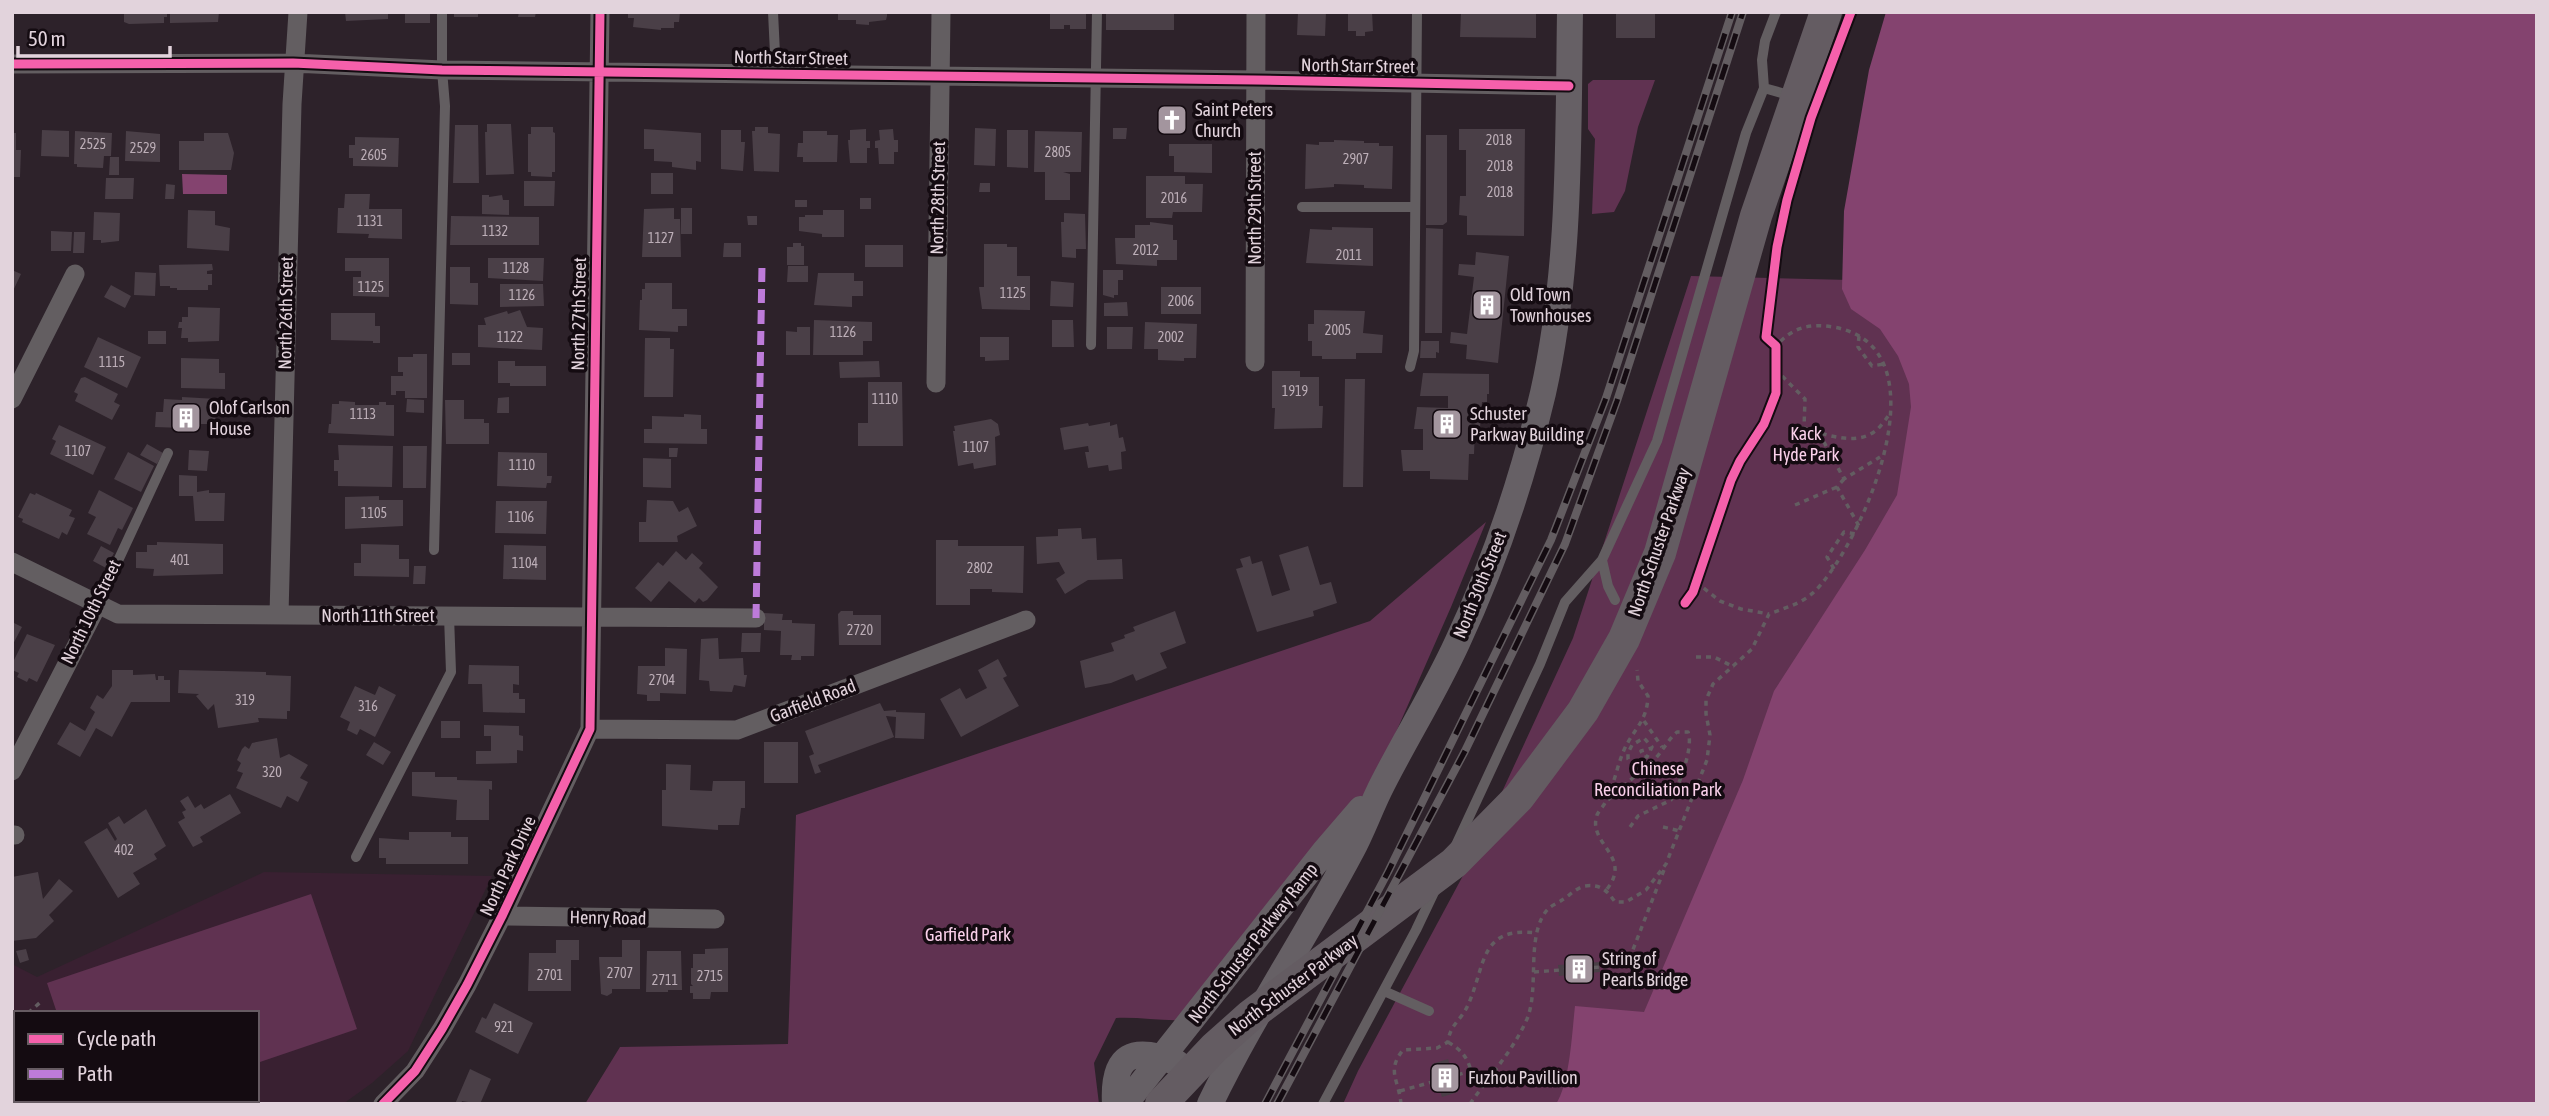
<svg xmlns="http://www.w3.org/2000/svg" width="2549" height="1116" font-family="'Asap Condensed',sans-serif">
<rect width="100%" height="100%" fill="#2d222a"/>
<path fill="#392031" fill-rule="evenodd" d="M264,872L492,876L408,1051L372,1083L343,1104H12V964L37,977ZM16,1013H257V1100H16Z"/>
<path fill="#603251" d="M1593,80H1655L1638,127L1625,191L1614,212L1592,214L1595,139L1588,129V84Z
M1691,276L2057,285L1628,1104H1343L1358,1071L1466,870L1573,638Z
M1486,522L1451,607L1375,780L1232,966L1183,1020C1161,1021 1139,1017 1116,1018L1094,1063L1099,1104H585L620,1047L788,1044L796,815L1370,621Z
M311,894L357,1029L257,1063V1013H57L47,983Z
M87,1100H146L135,1104H88Z"/>
<path fill="#84436f" d="M1886,12H2537V1104H1556C1570,1083 1572,1032 1575,1006L1644,1012L1743,780L1774,691L1865,550L1897,495L1911,407L1909,384L1898,356L1880,329L1851,309L1842,289L1844,211L1869,70Z
M182,174L227,175V194H183Z"/>
<path fill="#4a3f47" d="M124,12H167V17H164V23L129,24L124,22Z
M170,12H219L218,22L170,23Z
M345,12H388V19L346,21Z
M405,12H430V23H405Z
M454,12H478V17H454Z
M519,12H536L535,17H518Z
M628,12H680L679,22H674V28H661V30L633,27L634,18H628Z
M838,12H887V16L886,20L869,22V25L856,24V20H838Z
M1050,12H1086V29H1070V25H1064V29H1050Z
M1106,12H1174V30H1106Z
M1298,12H1326L1325,36L1297,35Z
M1348,12H1372L1373,31L1365,32V36H1356V31H1348Z
M1461,12H1536V38L1460,37Z
M1616,12H1655V38H1616Z
M487,124H511L514,174L486,175L485,132H487Z
M455,125H478L479,183H453Z
M531,127H553V132L555,133V172H552V177L531,176V172H528V134H531Z
M755,127H768V133L780,134L779,172L754,171L752,131H755Z
M975,128L996,129L995,166L974,165Z
M1113,128H1127L1126,139H1113Z
M644,129L701,133V162L696,161V170L672,167V162L654,161V149H644Z
M866,129V141H870V148H867V163H850L848,140H850V130Z
M893,129L894,140H898V152H894V164H879L878,148H875V141L880,140L879,130Z
M1459,129H1525L1524,236L1467,235V216L1459,215L1460,196H1466V150H1459Z
M42,130L69,131V157L41,156Z
M721,130H741V142H745L743,171L721,169Z
M1007,130H1028V168L1007,167Z
M75,131L112,133L111,156H104L103,168L77,167V164H74Z
M126,131L160,134V162L125,161Z
M803,131H827V135H838L837,162H803V157H797L798,143H803Z
M1035,131L1082,132L1081,172H1063L1070,174V200H1045V172H1034Z
M12,133H16V150H21L20,177H12Z
M204,133H228L234,153L231,170H179V141H204Z
M1426,135H1447V222L1443,225H1426Z
M355,137L399,138L398,167L353,166V158H349V145H355Z
M1334,140L1364,141V143H1379V146H1393L1392,189L1364,188V185L1334,184V187L1305,189L1306,144L1319,145V142H1334Z
M1169,144H1212V173L1174,172V156H1169Z
M110,157H119V175H109Z
M651,173H673V194H651Z
M1146,176H1185V184H1203L1202,212H1173L1172,218H1146Z
M106,178H134L133,199H105Z
M524,181H555L554,206H524Z
M980,183H990V192H979Z
M166,184L175,185L174,199H165Z
M345,194H370L369,209H402V239L368,238L369,234L337,233L338,208H344Z
M482,195H489V197L502,195L503,200H509V215L482,214Z
M860,198H871V209H860Z
M795,200H807V207H795Z
M674,208V219H680L681,257H642L644,209Z
M681,208H692V234H681Z
M188,210L215,211V225L230,228L229,251L187,248Z
M823,210H844V237H822V234L799,231V217H805V215H823Z
M94,212L120,213L119,241L101,243V240H93Z
M1064,213L1085,214L1086,249H1076V258L1062,257L1061,222H1064Z
M451,216L539,217V245H450Z
M747,216H757V225H748Z
M1150,222L1173,225V240H1177V260H1157V266L1116,264L1115,238H1135V225H1150Z
M1332,227L1373,228V266L1306,263L1310,229L1332,230Z
M1426,228L1443,229L1442,333H1425Z
M51,231L72,232L71,251H51Z
M74,232H85L84,253H73Z
M724,243H741V257H723Z
M793,243H801V246H804V265H787V247H793Z
M984,244H1007V247H1017V276H1030V310L982,309L979,287H984Z
M865,245H903V267H865Z
M1476,252L1509,256L1498,363L1466,359L1467,345L1450,343L1451,332L1467,334L1474,277L1458,275L1459,264L1475,265Z
M345,258H389V297L353,296V277H361V271H345Z
M488,258H544L543,281L488,278Z
M212,264L213,270L207,271V274H212V285H208V290H177V288H170V286H160L159,265Z
M788,266H808V282H787Z
M450,267H470V283H478V305L450,304Z
M12,270L21,274L12,293Z
M1103,270H1123V280H1118V295H1114V298L1103,295Z
M135,272L156,273L155,296L134,295Z
M818,273H854V281H863V296H852V307L814,305Z
M1051,281L1074,283L1073,307L1050,306Z
M645,283H672V309H687V326H678V332L639,330L640,300H642V289H645Z
M500,284H543L544,306L500,307Z
M111,285L131,296L125,308L104,297Z
M1161,287H1201V314H1161Z
M1127,302L1128,316H1104V303Z
M188,307L220,308L219,341L188,342V338H181L182,328H178L179,322H182V317H188Z
M520,310L527,327L543,328L542,350L478,347V325H486L484,318L507,311L508,314Z
M1314,310L1365,311L1363,333L1383,335L1382,353H1356V359H1322V356H1312V341H1308V324H1314Z
M331,313H375V326H380V343H373V341L331,340Z
M814,320L872,322V341H863V355H813Z
M1052,320H1073L1074,347H1052Z
M1145,322L1197,324L1196,358H1184V361L1158,360V349H1144Z
M797,327H810V355H786V331L797,332Z
M1107,327H1133L1132,349H1107Z
M148,331H166V344H148Z
M98,337L141,357L127,388L84,367Z
M980,337H1009V360L985,361V357H980Z
M645,338H670V349H674L673,397H644Z
M1421,341H1439V353L1436,352V358H1420Z
M452,353H470V365H452Z
M413,354H427V398H405V391H396V395H391V376H403V372H398V357H413Z
M181,358L219,359V373H225V389L181,388Z
M498,361H515V366H546V386H510V383H498Z
M879,361L880,377L840,378L839,362Z
M1272,371H1300V377H1319V406H1323L1322,428L1274,429L1275,408H1272Z
M1423,373L1489,374V394H1487V402H1482L1480,428H1475L1474,454H1469L1468,480L1430,479V471H1403L1401,450H1423V429H1414L1417,407L1448,408V396H1420Z
M85,377L118,394L114,402L120,405L112,420L75,401L78,394L74,392L81,378Z
M1345,379H1365L1363,487H1343Z
M868,382H902L903,446H858V423H868Z
M182,397L217,399L215,424H184L183,428L155,427L156,412H163L164,399L182,400Z
M509,397V413H497L498,398Z
M407,399L424,400V413L406,412Z
M445,400H464V419H484V423H489V444H446Z
M339,401L355,402V405H379V402H386V405H394V436L328,433L329,424H331L332,404H339Z
M684,414L701,415V429H707V444L644,443V429H652V416L684,417Z
M991,419L998,424L1000,435L995,437L996,465L974,469L973,463L958,466L953,431H955L954,426Z
M1110,422V426L1117,424L1119,438L1123,437L1126,451L1121,452L1122,469L1109,471L1108,465L1088,468L1085,452H1089L1088,446L1064,450L1060,428L1088,423L1089,426Z
M59,425L106,447L93,475L50,454L56,441L52,439Z
M147,444L163,453L157,464L140,455Z
M338,445L393,446L392,487L338,486V471H334V460H339Z
M403,446H427L426,488H403Z
M669,448H678L677,457H669Z
M189,450L209,451L207,471L188,470Z
M128,452L154,466L141,492L114,479Z
M498,452L547,453V476H552L551,483H547L546,488L497,486Z
M643,458L671,459V488L643,487Z
M179,475L197,476V492L209,490V493H225L224,521H195L193,496H179Z
M99,490L133,508L122,530L118,528L110,545L87,534L96,517L88,513Z
M30,493L35,495L36,493L72,510L69,516L75,518L67,535L62,532L59,539L22,522L23,519L18,517Z
M379,496V500H403V526L345,529V497Z
M647,500L673,501L679,512L688,507L697,526L677,536L678,542H639V522H646Z
M496,501H547L546,534L495,533Z
M1081,528L1082,539L1096,538L1097,560L1122,559L1123,579L1088,580L1065,594L1056,579L1065,573L1059,562L1037,564L1036,537L1058,536V529Z
M936,540H958V546H1024L1023,593L992,592V589H970V605H936Z
M157,542L223,544V574L153,576L154,569L136,568V552H147V545H157Z
M361,544L399,545V559H409V577L354,576V563H361Z
M504,545L546,546V580L503,579Z
M101,546L114,553L106,568L93,561Z
M1308,546L1320,585L1331,582L1337,603L1313,611L1314,616L1257,632L1236,569L1243,567L1240,559L1250,556L1252,564L1262,561L1272,596L1290,590L1279,555Z
M676,551L686,560L692,553L703,563L699,568L718,587L707,600L703,602L699,598L695,603L669,581L651,602L635,588L658,562L663,566Z
M414,566H426L425,584H413Z
M841,611H853V615H881V645H839L838,614Z
M1175,611L1186,643L1160,653L1167,668L1136,681L1133,674L1111,683L1085,688L1080,661L1114,651L1111,643L1125,638L1124,635L1135,631L1133,627Z
M764,613L783,614L782,620H792V623L815,624L814,656H801V660H791L792,655H780L781,631L764,630Z
M12,622L22,627L12,646Z
M742,633H761L760,652H741Z
M27,634L55,645L37,682L29,678L27,682L17,677L19,673L12,670V664Z
M718,638L719,659L743,658L744,675H747L745,687L734,685L732,692L710,691L709,681L699,680L701,639Z
M665,648L687,649L686,694L660,693V701H647V695L637,694L638,666H665Z
M998,659L1007,676L1003,678L1019,706L961,737L940,699L960,688L966,699L987,688L978,670Z
M469,665L519,666V685L513,684V693H519V699H525V713L483,712L482,684H468Z
M112,670H133V675L155,674L156,680H158V676H164V680H170V702H131L112,737L96,728L80,757L57,744L70,722L85,731L95,712L90,708L97,695L103,699L112,686Z
M179,670L266,672V675L291,676L290,711H287V719L258,718L259,722L218,728L214,704L208,710L196,696L199,694L178,693Z
M355,686L375,695L379,686L396,695L375,737L360,729L357,735L347,730L350,722L340,717Z
M880,703L884,711L896,710V712L925,713L924,739L895,738L896,717L886,716L894,737L818,765L821,772L815,774L809,756L814,754L805,731Z
M441,721H460V738H441Z
M484,725L519,726V735L523,736V751L517,750V763L476,764V751H491V736H484Z
M277,738L280,758L289,754L308,765L300,778L308,782L298,802L287,796L281,808L236,788L243,773L237,771L241,763L237,760L242,749L245,746L249,749L252,743Z
M374,742L391,752L383,765L366,755Z
M764,742H798V783H764Z
M666,764L691,765L690,790L712,791L713,781H745V808H741L739,825H718V830L662,826V790H666Z
M412,772H435V777H457V780L492,781V790L489,789V820H456L457,800L412,796Z
M230,794L241,813L200,837L203,842L193,847L178,822L185,818L182,812L186,810L180,801L188,796L195,808L201,804L204,809Z
M146,809L166,846L154,854L157,859L133,873L140,884L118,898L84,842L107,828L115,841L117,839L108,823L119,816L124,824Z
M409,832H451V837H468V864H386V858H379V838L409,840Z
M38,872L43,899L59,879L73,891L49,915L54,921L36,938L12,941V877Z
M556,940H579V960H571V991H528L529,953H556Z
M622,940H640V989H612V993L607,996L601,994L599,957H622Z
M728,948V992H711L710,999H693V993H690V986H693L691,984V968H693V954H705V949Z
M26,949L29,960L20,963L16,951Z
M647,951H681L682,990H668V992H646Z
M1599,962L1600,972L1559,976L1558,965Z
M494,1003L533,1023L518,1054L475,1032L482,1017L486,1019Z
M1448,1059L1458,1092L1442,1097L1432,1064Z
M470,1069L491,1079L480,1104L462,1101L461,1104H455Z"/>
<g fill="none" stroke-linecap="round" stroke-linejoin="round">
<path stroke="#635d61" stroke-width="3.5" stroke-dasharray="5 5" stroke-linecap="butt" d="M1859,336L1858,347L1872,366L1884,364
M1775,369L1805,399L1804,428C1825,434 1853,446 1874,432C1880,428 1885,420 1889,415
M1819,433L1844,479L1880,457
M1844,479L1837,487L1859,526
M1795,505L1837,487
M1834,569L1827,557L1844,532L1856,534
M1696,582L1720,601L1741,609L1769,614
M1696,657H1714L1734,667
M1644,721L1662,747
M1608,800L1644,768
M1630,827L1638,816L1671,800C1679,785 1694,747 1688,732H1677C1662,744 1648,785 1628,759V753L1632,745L1644,738L1652,747L1647,757H1644L1641,751L1652,748
M1663,827L1680,831
M1607,889C1633,856 1587,844 1597,815C1599,810 1604,806 1606,801C1614,785 1617,766 1624,750C1634,728 1647,722 1648,696L1638,681L1637,670
M1534,972L1627,965L1664,870
M28,1013L43,1000
M12,1026L16,1023
M1448,1042C1461,1050 1467,1056 1471,1071L1487,1079
M1400,1091L1471,1071
M12,1099L13,1104
M1401,1104C1399,1080 1386,1071 1403,1050L1437,1048L1448,1042C1450,1024 1461,1021 1468,1005C1486,965 1479,926 1537,933
M1470,1104C1490,1075 1513,1051 1527,1019C1540,988 1525,934 1548,909C1552,905 1558,903 1562,900C1569,896 1576,888 1585,886C1600,884 1607,890 1615,902H1626L1646,890L1666,864L1707,760L1710,735L1706,714V700L1713,684L1752,649L1769,614C1787,607 1802,604 1816,590C1864,540 1948,346 1833,327C1808,323 1792,328 1776,346"/>
<path stroke="#635e61" stroke-width="10" d="M773,12L776,74
M1764,88L1792,96
M1302,207H1415
M1091,345L1097,12
M1410,367L1414,351L1417,12
M434,550L445,106L442,70V12
M1615,600L1608,586L1602,560L1657,441L1746,133L1764,88L1762,60L1765,41L1776,12
M98,604L168,453
M1456,845L1540,664L1565,602L1602,560
M356,857L451,672L449,616
M1384,991L1429,1011
M1323,1104L1416,930L1435,890"/>
<path stroke="#635e61" stroke-width="19" d="M12,64L293,63L442,70L1255,80L1569,86
M1255,362L1256,12
M936,383L941,12
M12,399L75,274
M12,562L118,614L756,618
M279,615L292,104L298,12
M590,729L737,730L1026,620
M12,771L98,604
M12,835H15
M502,916L715,919
M383,1104L415,1071L442,1029L467,985L502,916L590,729L600,12"/>
<path stroke="#666065" stroke-width="26" d="M1115,1104C1112,1054 1133,1045 1177,1063
M1125,1104L1324,852L1361,809
M1210,1104C1252,1017 1306,937 1351,852C1363,830 1371,806 1383,783C1407,736 1435,691 1457,643C1494,564 1523,477 1543,393C1571,268 1568,140 1570,12"/>
<path stroke="#645c62" stroke-width="32" d="M1161,1104L1214,1048L1251,1015L1454,863L1519,797L1583,711L1624,639L1660,553L1756,216L1826,12"/>
<g stroke="#635d61" stroke-width="8">
<path id="rail" d="M1265,1104L1388,872L1551,540L1606,398L1732,12
M1277,1104L1465,751L1565,544L1617,401L1743,12"/>
</g>
<use href="#rail" stroke="#140b11" stroke-width="5" stroke-dasharray="16" stroke-linecap="butt"/>
<path stroke="#bd7bd9" stroke-width="7" stroke-dasharray="14 7" stroke-linecap="butt" d="M756,618L762,265"/>
<g stroke="#140b11" stroke-width="13">
<path id="cycleway" d="M12,64L293,63L442,70L1255,80L1569,86
M1685,603L1693,592L1731,480L1740,461L1764,424L1776,393V346L1766,337L1777,247L1787,200L1811,118L1851,12
M383,1104L415,1071L442,1029L467,985L502,916L590,729L600,12"/>
</g>
<use href="#cycleway" stroke="#f560ab" stroke-width="9"/>
</g>
<defs>
<g id="church-square" transform="scale(1.575)"><rect x="-9" y="-9" width="18" height="18" rx="4" fill="#a3959e" stroke="#140b11"/><path d="M-1.2-6h2.4v3.5h3.3v2.4h-3.3V6h-2.4V-.1h-3.3v-2.4h3.3Z" fill="#fff"/></g>
<g id="building-square" transform="scale(1.575)"><rect x="-9" y="-9" width="18" height="18" rx="4" fill="#a3959e" stroke="#140b11"/><path d="M-4-6H4V6H1V3H-1V6H-4ZM-2.5-4.3h1.7v1.8h-1.7ZM.8-4.3h1.7v1.8H.8ZM-2.5-1h1.7V.8h-1.7ZM.8-1h1.7V.8H.8Z" fill="#fff"/></g>
</defs>
<g fill-rule="evenodd">
<use href="#church-square" x="1172" y="120"/>
<use href="#building-square" x="1487" y="305"/>
<use href="#building-square" x="186" y="418"/>
<use href="#building-square" x="1447" y="424"/>
<use href="#building-square" x="1579" y="969"/>
<use href="#building-square" x="1445" y="1078"/>
</g>
<g text-anchor="middle" stroke-width="7" stroke-linejoin="round" paint-order="stroke">
<g font-size="14" fill="#bcaeb7">
<text x="1499" y="145">2018</text>
<text x="93" y="149">2525</text>
<text x="143" y="153">2529</text>
<text x="1058" y="157">2805</text>
<text x="374" y="160">2605</text>
<text x="1356" y="164">2907</text>
<text x="1500" y="171">2018</text>
<text x="1500" y="197">2018</text>
<text x="1174" y="203">2016</text>
<text x="370" y="226">1131</text>
<text x="495" y="236">1132</text>
<text x="661" y="243">1127</text>
<text x="1146" y="255">2012</text>
<text x="1349" y="260">2011</text>
<text x="516" y="273">1128</text>
<text x="371" y="292">1125</text>
<text x="1013" y="298">1125</text>
<text x="522" y="300">1126</text>
<text x="1181" y="306">2006</text>
<text x="1338" y="335">2005</text>
<text x="843" y="337">1126</text>
<text x="510" y="342">1122</text>
<text x="1171" y="342">2002</text>
<text x="112" y="367">1115</text>
<text x="1295" y="396">1919</text>
<text x="885" y="404">1110</text>
<text x="363" y="419">1113</text>
<text x="976" y="452">1107</text>
<text x="78" y="456">1107</text>
<text x="522" y="470">1110</text>
<text x="374" y="518">1105</text>
<text x="521" y="522">1106</text>
<text x="180" y="565">401</text>
<text x="525" y="568">1104</text>
<text x="980" y="573">2802</text>
<text x="860" y="635">2720</text>
<text x="662" y="685">2704</text>
<text x="245" y="705">319</text>
<text x="368" y="711">316</text>
<text x="272" y="777">320</text>
<text x="124" y="855">402</text>
<text x="620" y="978">2707</text>
<text x="550" y="980">2701</text>
<text x="710" y="981">2715</text>
<text x="665" y="985">2711</text>
<text x="504" y="1032">921</text>
</g>
<g font-size="18" fill="#e2d3dc" stroke="#140b11">
<text transform="translate(791 58) rotate(1)" y="6">North Starr Street</text>
<text transform="translate(1358 66) rotate(1)" y="6">North Starr Street</text>
<text transform="translate(938 198) rotate(-89)" y="6">North 28th Street</text>
<text transform="translate(1255 208) rotate(-90)" y="6">North 29th Street</text>
<text transform="translate(286 313) rotate(-89)" y="6">North 26th Street</text>
<text transform="translate(579 314) rotate(-89)" y="6">North 27th Street</text>
<text transform="translate(1659 542) rotate(-71)" y="6">North Schuster Parkway</text>
<text transform="translate(1480 585) rotate(-68)" y="6">North 30th Street</text>
<text transform="translate(91 612) rotate(-64)" y="6">North 10th Street</text>
<text x="378" y="622">North 11th Street</text>
<text transform="translate(813 701) rotate(-21)" y="6">Garfield Road</text>
<text transform="translate(508 866) rotate(-65)" y="6">North Park Drive</text>
<text transform="translate(608 918) rotate(1)" y="6">Henry Road</text>
<text transform="translate(1253 943) rotate(-52)" y="6">North Schuster Parkway Ramp</text>
<text transform="translate(1293 985) rotate(-37)" y="6">North Schuster Parkway</text>
</g>
<g font-size="18" fill="#e2d3dc" stroke="#140b11" text-anchor="start">
<text x="1195" y="116">Saint Peters<tspan x="1195" dy="21">Church</tspan></text>
<text x="1510" y="301">Old Town<tspan x="1510" dy="21">Townhouses</tspan></text>
<text x="209" y="414">Olof Carlson<tspan x="209" dy="21">House</tspan></text>
<text x="1470" y="420">Schuster<tspan x="1470" dy="21">Parkway Building</tspan></text>
<text x="1602" y="965">String of<tspan x="1602" dy="21">Pearls Bridge</tspan></text>
<text x="1468" y="1084">Fuzhou Pavillion</text>
</g>
<g font-size="18" fill="#fad0ea" stroke="#140b11">
<text x="1806" y="440">Kack<tspan x="1806" dy="21">Hyde Park</tspan></text>
<text x="1658" y="775">Chinese<tspan x="1658" dy="21">Reconciliation Park</tspan></text>
<text x="968" y="941">Garfield Park</text>
</g>
</g>
<rect width="2549" height="1116" fill="none" stroke="#e2d3dc" stroke-width="28"/>
<rect x="14" y="1011" width="245" height="91" fill="#140b11" stroke="#665b62" stroke-width="2"/>
<rect x="28" y="1034" width="35" height="10" fill="#f560ab" stroke="#665b62" stroke-width="2"/>
<text x="77" y="1046" font-size="21" fill="#e2d3dc">Cycle path</text>
<rect x="28" y="1069" width="35" height="10" fill="#bd7bd9" stroke="#665b62" stroke-width="2"/>
<text x="77" y="1081" font-size="21" fill="#e2d3dc">Path</text>
<path d="M18 46v10h152v-10" fill="none" stroke="#e2d3dc" stroke-width="3.5"/>
<text x="28" y="46" font-size="21" fill="#e2d3dc" stroke="#140b11" stroke-width="5" paint-order="stroke">50 m</text>
</svg>
